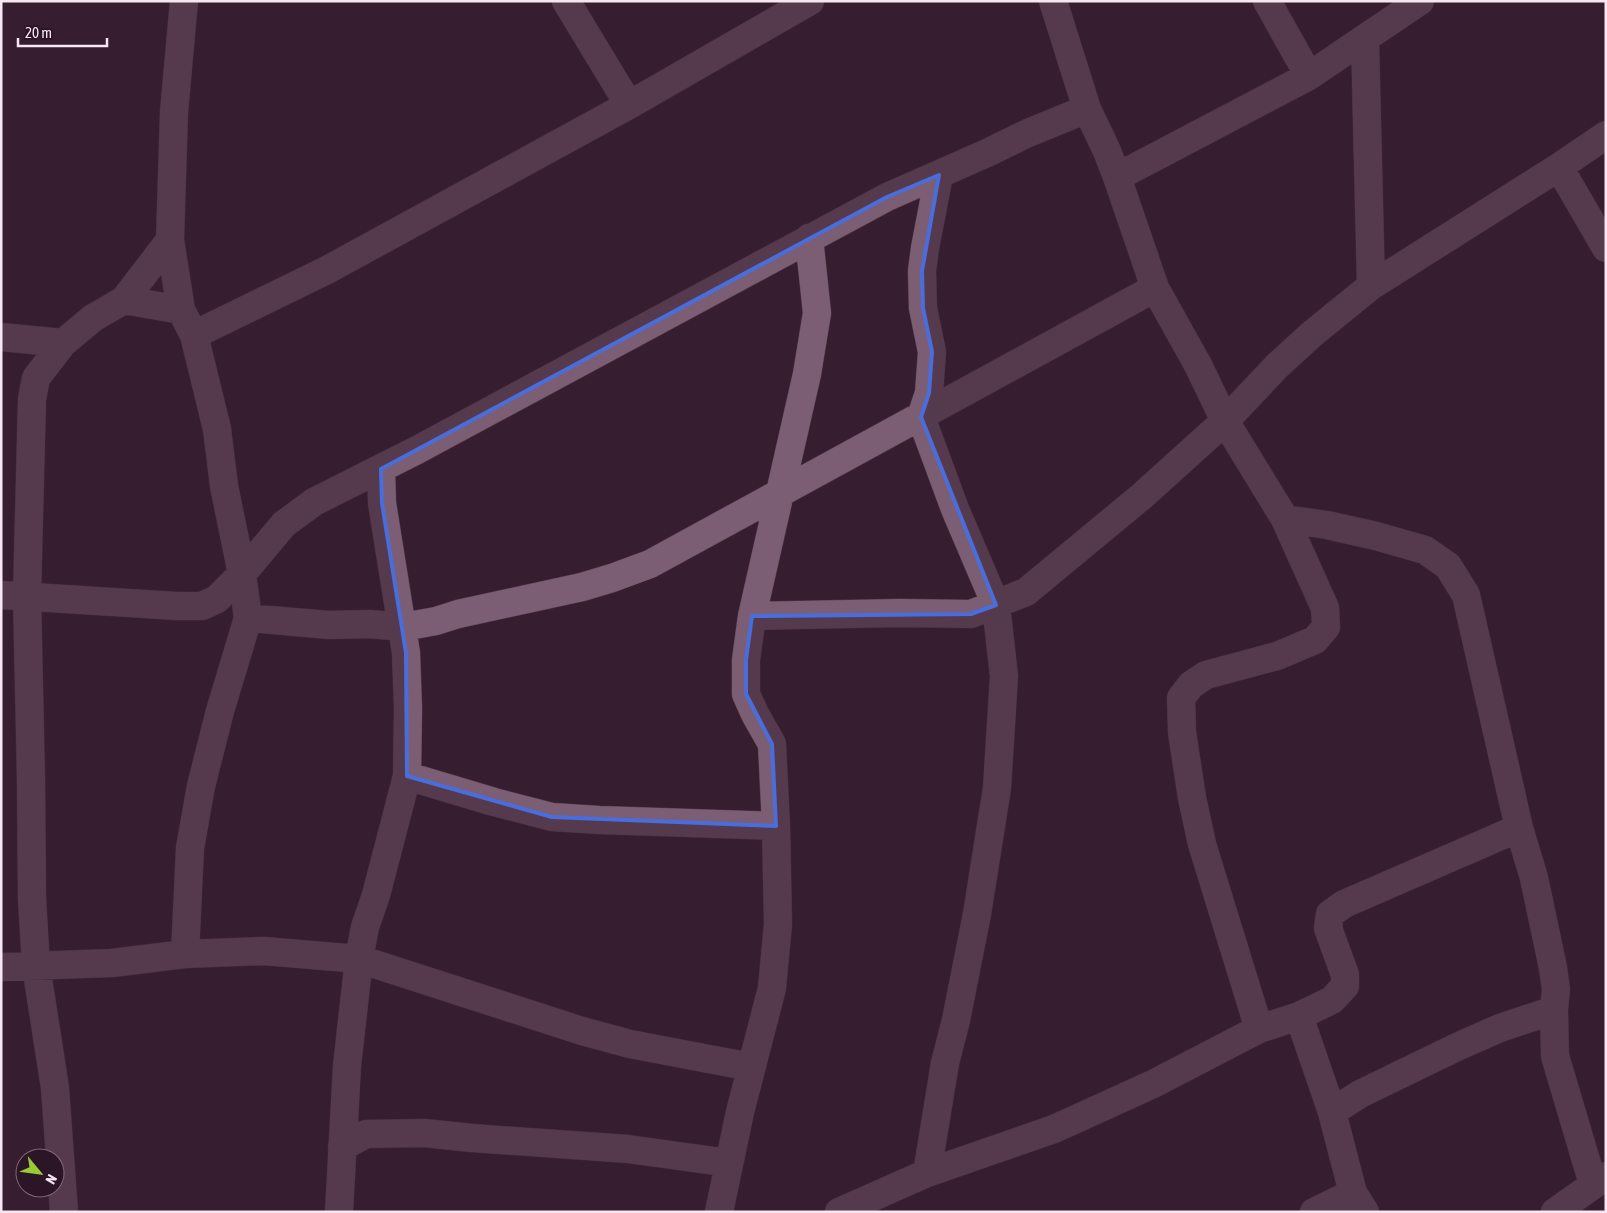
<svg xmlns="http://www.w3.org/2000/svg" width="1607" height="1213" font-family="'Asap Condensed',sans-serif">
<rect width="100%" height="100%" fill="#361e30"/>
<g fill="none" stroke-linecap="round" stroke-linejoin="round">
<g stroke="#523d4d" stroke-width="29">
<path id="minor" d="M184,1L174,112L170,240L181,310L194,335L217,429L224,486L242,574L248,618L220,711L201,786L190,848L185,954
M566,1L629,105
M1053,1L1087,109L1107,151L1117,177L1155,288L1198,365L1225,421L1285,519L1325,608L1326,627L1315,640L1277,656L1206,675L1191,685L1181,698L1182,732L1192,798L1202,844L1259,1029
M1267,1L1309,76
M1365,39L1371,286
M1559,167L1606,248
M1117,177L1309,76L1420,1
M124,300L181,310
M194,335L327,270L629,105L810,1
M1,337L63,343
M1285,519L1327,525L1376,536L1425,550L1448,566L1466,595L1519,828L1534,878L1553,968L1556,989L1554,1010L1555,1056L1593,1184
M1,595L177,606H202L217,599L242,574L284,524L314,502L417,450L887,197L987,153L1028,133L1087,109
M752,616L900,613L971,614L1026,592L1142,496L1225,421L1277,366L1312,334L1371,286L1559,167L1606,135
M248,618L329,625L370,624L403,627L436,621L458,614L582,587L612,578L650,564L1155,288
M407,776L494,802L552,817L599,820L776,826
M1,967L112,963L185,954L264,951L359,959L582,1031L630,1044L751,1067
M1299,1016L1332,1112L1353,1193L1365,1212
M1332,1112L1360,1094L1459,1046L1500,1028L1554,1010
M342,1147L366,1134L424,1133L472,1138L628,1149L729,1163
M927,1173L1054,1129L1153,1084L1259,1029L1299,1016L1332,1000L1345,986V975L1328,928L1330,914L1344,904L1519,828
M64,1212L55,1088L36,966L32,898L31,781L27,596L32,399L36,378L63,343L93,318L124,300L170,240
M339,1212L347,1066L359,959L365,927L376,895L407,776L408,708L406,653L382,503L381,469
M719,1212L740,1112L772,988L778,924L776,826L772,744L755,714L746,694V660L752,616L807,374L817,313L809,238
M839,1212L927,1173L945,1063L956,1020L977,914L997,788L1004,676L996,605L955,509L921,417L929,393L932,352L923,308L922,271L925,248L939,175
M1314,1212L1353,1193
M1555,1212L1606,1176"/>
</g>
<use href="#minor" stroke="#7b5e73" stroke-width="28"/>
</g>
<path d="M0 0H1607V1213H0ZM939,175L922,271L923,308L932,352L929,393L921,417L996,605L971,614L752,616L746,660V694L772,744L776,826L552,817L407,776L406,653L382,503L381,469L887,197Z" fill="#361e30" fill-opacity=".55" fill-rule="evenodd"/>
<path fill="none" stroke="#496ddd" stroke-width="4" stroke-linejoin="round" d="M939,175L922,271L923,308L932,352L929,393L921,417L996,605L971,614L752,616L746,660V694L772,744L776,826L552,817L407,776L406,653L382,503L381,469L887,197Z"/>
<rect width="1607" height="1213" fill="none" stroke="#f8e7f3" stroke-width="5"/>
<g transform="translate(40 1173) rotate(119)"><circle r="24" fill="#2c1526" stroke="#7e6978"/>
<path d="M0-4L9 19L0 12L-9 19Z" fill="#99cb35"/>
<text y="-8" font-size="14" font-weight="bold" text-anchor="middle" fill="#f8e7f3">N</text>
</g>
<path d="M18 38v8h89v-8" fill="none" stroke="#f8e7f3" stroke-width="2.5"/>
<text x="25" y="38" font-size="15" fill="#f8e7f3" stroke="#2c1526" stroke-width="4" paint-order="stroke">20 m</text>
</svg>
